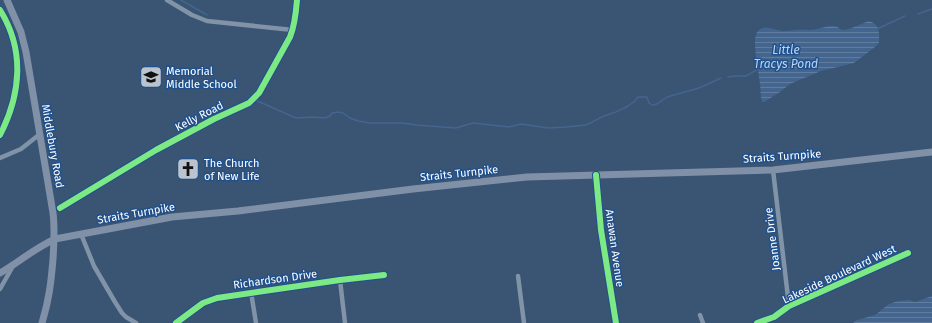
<svg xmlns="http://www.w3.org/2000/svg" width="932" height="323" font-family="'Fira Sans',sans-serif">
<defs>
<pattern id="water-rules" width="6" height="5" patternUnits="userSpaceOnUse"><rect width="6" height="5" fill="#44658e"/><path d="M0 2.5h6" fill="none" stroke="#607c9f"/></pattern>
</defs>
<rect width="100%" height="100%" fill="#3a5474"/>
<path fill="url(#water-rules)" d="M869,21C881,25 879,33 879,43L875,47L854,63L821,71L790,84L780,92L764,102H762C760,96 761,90 760,84C759,73 750,36 759,30C767,24 777,32 786,31C789,31 792,30 795,30C802,29 810,31 817,29C822,28 827,26 832,26C836,25 839,29 843,30C849,30 863,23 869,21Z
M932,296V323H853L857,320L875,315L889,304L898,301L909,300L915,302Z"/>
<g fill="none" stroke-linecap="round" stroke-linejoin="round">
<path stroke="#44658e" stroke-width="1.5" d="M181,0L207,15
M918,14L932,9
M877,29L905,16
M728,77L735,76H746L760,68
M255,100L296,118L313,117L325,118L330,116L332,113L338,112L343,113L350,118L358,121L370,123H402L416,125L456,128L473,123L509,127L521,124L548,128L566,127L586,125L604,116L616,112L628,106L635,101L638,97H647L649,103L652,105L657,104L667,97L699,88L721,78"/>
<path stroke="#8193a7" stroke-width="4.5" d="M167,0L192,15L207,21L293,30
M0,158L21,149L40,134
M773,170L789,306
M596,175L601,230L616,323
M60,208L156,150L214,119L249,103L259,93L290,37C295,25 296,13 297,0
M81,234L94,266L115,302L122,313L126,317L136,323
M518,276L524,323
M340,280L345,323
M0,289L13,266
M251,292L256,323
M700,315L703,323
M176,323L203,303L217,298L340,280L384,275
M757,323L774,317L789,306L908,253"/>
<path stroke="#8090a7" stroke-width="7" d="M7,0L21,32L26,52L53,213C55,229 54,243 53,259C51,283 49,300 42,323
M0,273C19,262 35,248 55,239L172,217L238,211L413,189L527,177L773,170L932,152"/>
<g stroke="#21518c" stroke-width="8">
<path id="cycleway" d="M0,10C25,50 21,94 0,135
M596,175L601,230L616,323
M60,208L156,150L214,119L249,103L259,93L290,37C295,25 296,13 297,0
M176,323L203,303L217,298L340,280L384,275
M757,323L774,317L789,306L908,253"/>
</g>
<use href="#cycleway" stroke="#7ce984" stroke-width="6"/>
</g>
<defs>
<g id="school-square" transform="scale(1.15)"><rect x="-9" y="-9" width="18" height="18" rx="4" fill="#bac3ce" stroke="#21518c"/><path d="M0-5L7-2L0 1L-7-2ZM-4 1L0 2.5L4 1V4Q0 6-4 4Z" fill="#111"/></g>
<g id="church-square" transform="scale(1.15)"><rect x="-9" y="-9" width="18" height="18" rx="4" fill="#bac3ce" stroke="#21518c"/><path d="M-1.2-6h2.4v3.5h3.3v2.4h-3.3V6h-2.4V-.1h-3.3v-2.4h3.3Z" fill="#111"/></g>
</defs>
<g fill-rule="evenodd">
<use href="#school-square" x="151" y="77"/>
<use href="#church-square" x="188" y="169"/>
</g>
<g text-anchor="middle" stroke-width="3" stroke-linejoin="round" paint-order="stroke">
<g font-size="11" fill="#fff" stroke="#21518c" text-anchor="start">
<text x="166" y="75">Memorial<tspan x="166" dy="13">Middle School</tspan></text>
<text x="204" y="167">The Church<tspan x="204" dy="13">of New Life</tspan></text>
</g>
<g font-size="11" fill="#fff" stroke="#21518c">
<text transform="translate(199 116) rotate(-27)" y="4">Kelly Road</text>
<text transform="translate(53 146) rotate(80)" y="4">Middlebury Road</text>
<text transform="translate(782 156) rotate(-4)" y="4">Straits Turnpike</text>
<text transform="translate(459 173) rotate(-6)" y="4">Straits Turnpike</text>
<text transform="translate(136 213) rotate(-10)" y="4">Straits Turnpike</text>
<text transform="translate(772 239) rotate(-97)" y="4">Joanne Drive</text>
<text transform="translate(615 248) rotate(82)" y="4">Anawan Avenue</text>
<text transform="translate(839 274) rotate(-25)" y="4">Lakeside Boulevard West</text>
<text transform="translate(275 279) rotate(-8)" y="4">Richardson Drive</text>
</g>
<g font-size="12" font-style="italic" fill="#bbd5f2" stroke="#21518c">
<text x="786" y="54">Little<tspan x="786" dy="14">Tracys Pond</tspan></text>
</g>
</g>
</svg>
